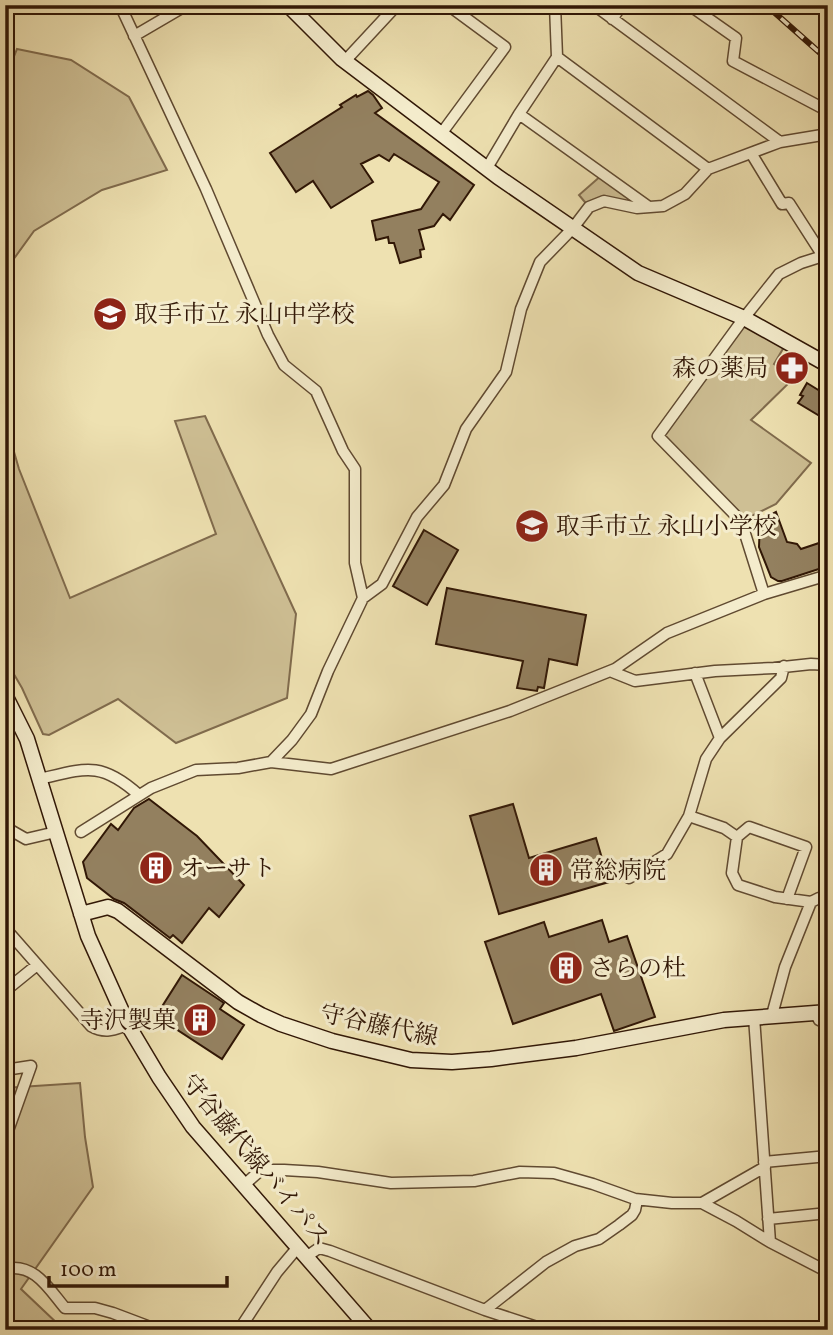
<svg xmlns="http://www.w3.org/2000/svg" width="833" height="1335" font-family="Vollkorn,'Noto Serif JP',serif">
<rect width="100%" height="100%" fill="#eee1b1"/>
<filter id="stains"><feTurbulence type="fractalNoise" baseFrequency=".00286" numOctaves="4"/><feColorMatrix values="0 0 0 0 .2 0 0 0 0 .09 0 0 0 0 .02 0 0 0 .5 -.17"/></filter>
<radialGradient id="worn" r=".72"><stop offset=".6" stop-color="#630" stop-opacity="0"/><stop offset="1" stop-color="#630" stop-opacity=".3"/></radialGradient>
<path fill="#cebf94" stroke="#806b4d" stroke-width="2" d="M17,49L71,60L129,97L167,170L102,190L34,231L5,271V79Z
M603,174L649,207L604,201L589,207L579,195Z
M744,318L787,342L774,364L794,378L751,420L811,463L776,504L741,521L658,436Z
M205,416L296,614L287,698L176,743L118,699L49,735L43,734L22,688L5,659V421L19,469L70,598L216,534L175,421Z
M80,1083L85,1137L93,1187L21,1289L60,1326L89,1330H5V1088Z"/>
<path fill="#93805f" stroke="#311706" stroke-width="2" d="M368,91L373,95L382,108L375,113L474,185L450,220L443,214L434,226L419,230L424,249L420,250L421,257L400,263L394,243H389L388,237L376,240L372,221L421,209L439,182L394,154L389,161L379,155L361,164L373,182L331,208L313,181L296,192L270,153L342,107L340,105L356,95L357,97Z
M788,359L802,367L797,377L782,369Z
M807,383L828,396V421L798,403L803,396L800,395Z
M776,512L787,542L797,544L801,549L828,540V566L782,581H778L771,577L759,547L760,520Z
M424,530L458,550L427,605L393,586Z
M447,588L586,615L577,665L549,659L544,688L538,687L537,691L517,688L523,661L436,644Z
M149,799L197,836L244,885L219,917L209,908L182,943L173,935L170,938L124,903L114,899L87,878L83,862L111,824L118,830L134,808Z
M513,804L529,858L596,838L609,882L499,914L470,816Z
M602,920L609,942L627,936L655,1017L614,1031L601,994L513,1024L485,942L544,922L549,937Z
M182,975L224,1003L220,1009L244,1025L222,1059L156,1016Z"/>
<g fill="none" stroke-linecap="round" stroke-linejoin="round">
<g stroke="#604a31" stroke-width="13">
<path id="street" d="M120,5L206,189L268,335L284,365L316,391L343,451L355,469V563L363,598
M594,5L780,142
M689,5L736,38L733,61L828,111
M612,19L622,5
M134,36L187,5
M557,57L708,169
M345,61L397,5
M519,114L649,207
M441,134L505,47L448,5
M751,153L782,204L789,203L823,256
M487,168L519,114L557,57L555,5
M764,594L828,575
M610,671L635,681L715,671L774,668L811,664L828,665
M695,673L720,738L781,678L784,666
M271,762L331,769L510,711L615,669L667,633L764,594L741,521L658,436L744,318L779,274L801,263L823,256H828
M40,779C86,768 101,761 139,795
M689,816L724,828L737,837L732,873L738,885L775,897L811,902
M5,827L26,839L56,832
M81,832L151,788L196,770L238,768L271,762L292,740L311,714L328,671L363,598L382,584L417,517L444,485L466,429L506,372L521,309L540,262L573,228L589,207L604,201L637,208L663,206L685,194L708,169L780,142L828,134
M737,837L749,827L806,847L787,899
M629,878L667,854L689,816L706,759L720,738
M5,928L91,1026C105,1034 113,1030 128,1025
M5,991L37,965
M815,1012L819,1020L828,1023
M772,1015L785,967L811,902L819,898L828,900
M754,1017L770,1242L828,1272
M5,1070L31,1066L5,1139
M764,1162L828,1156
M244,1185L261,1170H284L318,1172L391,1183L474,1181L520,1172L554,1173L593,1184L635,1199L672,1203H702L736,1221L770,1242
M702,1203L765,1167
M768,1219L828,1213
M306,1257L319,1248L330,1251L485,1310L546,1330
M5,1269C34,1262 49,1289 65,1308H95L113,1313L158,1330
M485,1310L546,1262L575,1246L599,1239L619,1225L632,1215L635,1210L637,1200
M239,1330L277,1272L298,1247"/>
</g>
<g stroke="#311706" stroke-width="17">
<path id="secondary" d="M288,5L342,59L498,177L638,273L744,318L828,365
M5,695L27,739L88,936L128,1025L159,1077L193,1127L370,1330
M81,914L108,907L118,911L238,1002L261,1015L281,1024L332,1041L411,1060L452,1062L491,1059L576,1048L724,1020L828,1012"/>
</g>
<use href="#street" stroke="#f4eccc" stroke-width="10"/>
<use href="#secondary" stroke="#f4eccc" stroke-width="14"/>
<g stroke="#311706" stroke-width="6">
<path id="rail" d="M766,5L828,60"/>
</g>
<use href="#rail" stroke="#f4eccc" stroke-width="3.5" stroke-dasharray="10" stroke-linecap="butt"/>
</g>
<defs>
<g id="school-disc" transform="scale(1.75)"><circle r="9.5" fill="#8f2418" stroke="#f4eccc"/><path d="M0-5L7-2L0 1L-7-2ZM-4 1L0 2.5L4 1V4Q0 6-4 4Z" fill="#fff"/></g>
<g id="pharmacy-disc" transform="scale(1.75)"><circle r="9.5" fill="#8f2418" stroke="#f4eccc"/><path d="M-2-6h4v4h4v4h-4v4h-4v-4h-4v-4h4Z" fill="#fff"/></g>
<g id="building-disc" transform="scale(1.75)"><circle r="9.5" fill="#8f2418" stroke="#f4eccc"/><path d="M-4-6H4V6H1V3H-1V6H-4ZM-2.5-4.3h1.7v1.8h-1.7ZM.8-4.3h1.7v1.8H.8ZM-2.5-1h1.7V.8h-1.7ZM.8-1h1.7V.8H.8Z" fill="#fff"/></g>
</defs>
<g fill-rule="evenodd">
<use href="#school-disc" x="110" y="314"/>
<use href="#pharmacy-disc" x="792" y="368"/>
<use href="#school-disc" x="532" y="526"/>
<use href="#building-disc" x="156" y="868"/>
<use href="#building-disc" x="546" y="870"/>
<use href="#building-disc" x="566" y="968"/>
<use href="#building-disc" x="200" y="1020"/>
</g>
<g text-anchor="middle" stroke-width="6" stroke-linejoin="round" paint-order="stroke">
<g font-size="24" fill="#311706" stroke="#f4eccc" text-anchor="start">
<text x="134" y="322">取手市立 永山中学校</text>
<text x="768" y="376" text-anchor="end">森の薬局</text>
<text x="556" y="534">取手市立 永山小学校</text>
<text x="180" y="876">オーサト</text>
<text x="570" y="878">常総病院</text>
<text x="590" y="976">さらの杜</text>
<text x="176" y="1028" text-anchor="end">寺沢製菓</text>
</g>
<g font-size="24" fill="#311706" stroke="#f4eccc">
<text transform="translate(379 1025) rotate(12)" y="8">守谷藤代線</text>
<text transform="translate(256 1160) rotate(50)" y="8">守谷藤代線バイパス</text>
</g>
</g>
<rect width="833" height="1335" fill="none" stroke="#eee1b1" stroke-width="28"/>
<rect x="7" y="7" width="819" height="1321" fill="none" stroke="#311706" stroke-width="3.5"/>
<rect x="14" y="14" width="805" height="1307" fill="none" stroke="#311706" stroke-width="2"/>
<path d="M49 1276v10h178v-10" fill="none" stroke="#311706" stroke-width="3.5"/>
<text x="60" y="1276" font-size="21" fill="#311706" stroke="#f4eccc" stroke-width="5" paint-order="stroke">100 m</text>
<rect width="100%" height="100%" filter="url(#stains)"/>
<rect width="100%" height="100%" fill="url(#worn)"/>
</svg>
